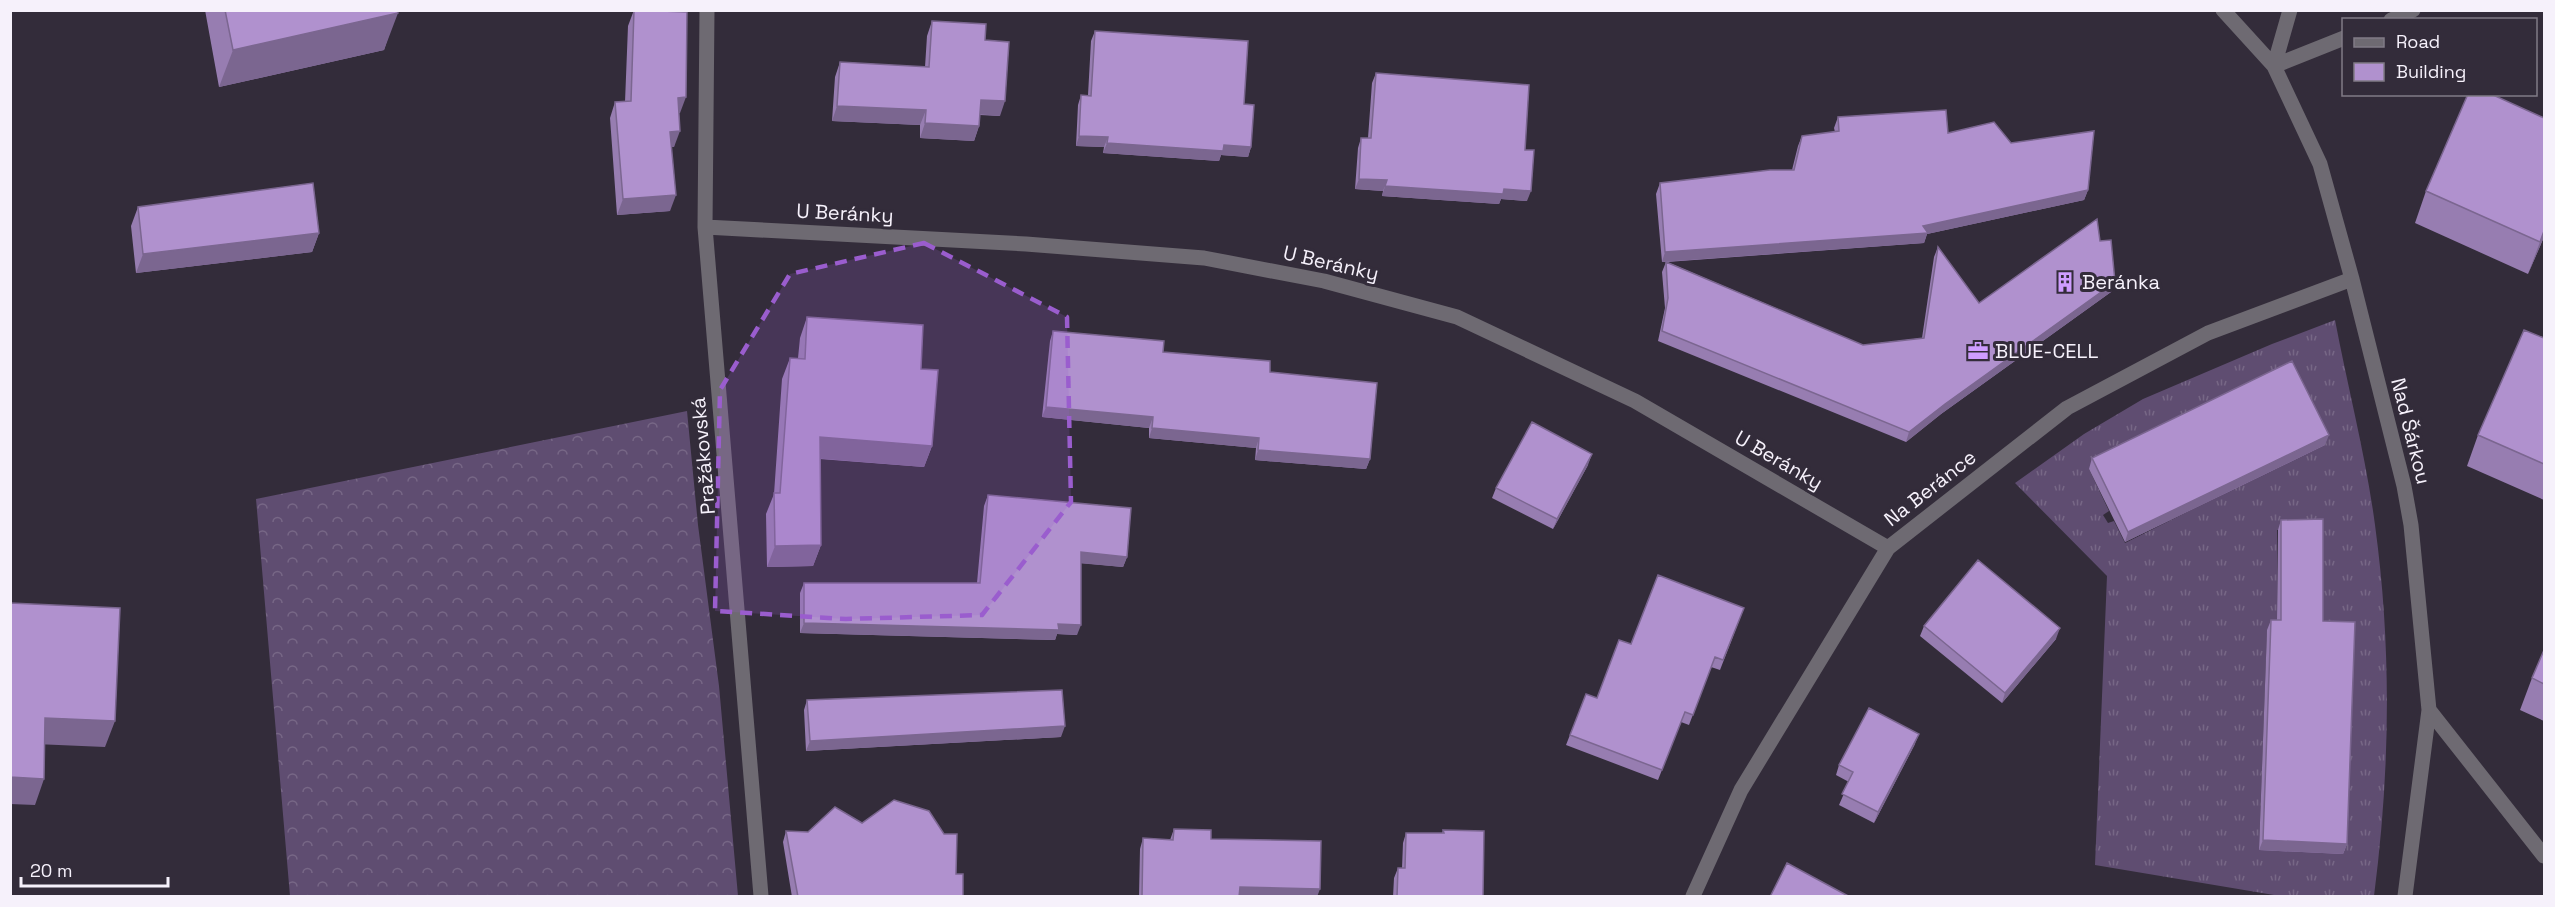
<svg xmlns="http://www.w3.org/2000/svg" width="2555" height="907" font-family="'Space Grotesk',sans-serif">
<defs>
<pattern id="grass-tufts" width="24" height="20" patternUnits="userSpaceOnUse" patternTransform="scale(1.5)"><rect width="24" height="20" fill="#5f4d71"/><path d="M3 7l-1-3M5 7V3M7 7l1-3M15 17l-1-3M17 17v-4M19 17l1-3" fill="none" stroke="#776786"/></pattern>
<pattern id="forest-crowns" width="20" height="18" patternUnits="userSpaceOnUse" patternTransform="scale(1.5)"><rect width="20" height="18" fill="#5f4d71"/><path d="M2 6a3 3 0 1 1 6 0M12 15a3 3 0 1 1 6 0" fill="none" stroke="#776786"/></pattern>
</defs>
<rect width="100%" height="100%" fill="#332c3a"/>
<path fill="url(#grass-tufts)" fill-rule="evenodd" d="M2335,320C2348,388 2366,457 2375,525C2392,649 2390,773 2374,896H2280L2095,865L2107,576L2015,483L2084,434L2143,399L2272,344ZM2089,469L2225,493L2125,543L2114,521L2108,523L2103,515L2109,511ZM2277,530H2319L2320,632L2259,850L2267,631L2277,630Z"/>
<path fill="url(#forest-crowns)" d="M687,411L698,525L719,686L738,896H290L256,499Z"/>
<g fill="none" stroke-linecap="round" stroke-linejoin="round">
<path stroke="#6e6a72" stroke-width="15" d="M707,10L705,227L761,896
M2223,10L2274,66L2320,164L2352,279L2404,486L2411,525L2429,710L2405,896
M2391,20L2413,10
M2274,66L2344,38
M2274,66L2290,10
M705,227L1026,244L1204,258L1324,281L1457,317L1635,401L1888,548
M2429,710L2544,856
M1693,896L1741,790L1888,548L2067,408L2208,333L2352,279"/>
</g>
<path fill="#977db1" d="M205,10H397L384,50L219,87Z
M634,10L680,113H679L674,147H672L670,211L617,215L610,118L615,102H625L628,26Z
M932,21L985,40L1000,116L980,115L979,126L974,141L920,138V125L832,121L835,77L840,62L925,67L927,36Z
M1095,31L1244,104L1251,147L1248,157L1221,155L1219,161L1103,153L1104,147L1076,146L1078,105L1081,95H1088L1091,41Z
M1376,73L1525,150L1527,201L1501,199L1499,204L1382,196L1383,191L1355,189L1358,148L1361,138H1368L1372,83Z
M1838,117L2011,143L2088,190L2084,200L1927,234L1924,243L1667,262L1863,345L1922,338L1934,257L1938,247L1979,303L2100,241L2115,282L2111,292L1941,414L1906,442L1658,341L1665,308L1662,272L1666,262H1662L1656,194L1660,183L1792,170L1798,146L1802,136L1835,132L1834,128Z
M2426,191L2544,237L2528,274L2415,223Z
M138,207L319,233L312,252L136,273L131,226Z
M807,317L921,369L932,446L924,467L820,459L821,545L813,566L767,567L766,514L774,494L782,379L790,358H798L800,338Z
M1053,331L1270,372L1370,459L1366,469L1255,460L1256,448L1149,438V428L1042,417L1050,341Z
M2544,338V500L2467,466L2478,435Z
M2325,445L2125,542L2089,469L2092,458Z
M1588,465L1553,529L1492,498L1496,488Z
M988,495L1127,557L1123,567L1081,563L1077,635L1057,634L1055,640L800,633V593L804,583H977L984,506Z
M2281,520L2323,621L2347,844L2343,854L2259,850L2267,630L2271,620H2277L2278,530Z
M1744,608L1720,670L1711,667L1689,725L1681,722L1658,780L1566,745L1586,694L1597,698L1631,644Z
M1924,626L2056,639L2002,703L1920,636Z
M2544,650V721L2520,710L2532,678Z
M807,700L1061,737L806,751L804,710Z
M1915,744L1874,823L1839,805L1849,782L1836,775L1839,765Z
M862,823L956,874L963,897H792L783,842L786,831L808,832Z
M1174,829L1211,839L1317,897H1139L1140,849L1143,838L1170,840Z
M1443,830L1483,897H1393L1394,878L1398,868H1402L1403,843L1406,833H1442Z"/>
<path fill="#7b6690" d="M398,13L384,50L219,87L233,50Z
M686,97L680,113L672,114L678,98Z
M981,100L1005,101L1000,116L975,114Z
M837,106L926,110L920,125L832,121Z
M925,123L979,126L974,141L920,138Z
M680,131L674,147H665L670,132Z
M1079,136L1108,137L1104,147L1076,146Z
M1107,143L1224,145L1251,147L1248,157L1221,155L1219,161L1103,153Z
M1359,179L1387,180L1383,191L1355,189Z
M1385,186L1504,189L1531,191L1527,201L1501,199L1499,204L1382,196Z
M2088,190L2084,200L1927,234L1924,243L1662,262L1665,252L1923,226Z
M676,195L670,211L617,215L623,199Z
M2544,231V237L2528,274L2540,242Z
M319,233L312,252L136,273L143,254Z
M2115,282L2111,292L1941,414L1906,442L1909,432L1945,404Z
M1046,407L1153,417L1149,428L1042,417Z
M1152,428L1259,438L1256,448L1149,438Z
M2329,435L2325,445L2125,542L2128,532Z
M820,437L932,446L924,467L812,458Z
M1258,450L1370,459L1366,469L1255,460Z
M1592,454L1588,465L1553,529L1557,519Z
M821,545L813,566L767,567L775,546Z
M1081,552L1127,557L1123,567L1077,563Z
M804,623L1058,624L1081,625L1077,635L1057,634L1055,640L800,633Z
M2060,628L2056,639L2002,703L2005,693Z
M45,718L115,721L105,747L35,744Z
M1065,726L1061,737L806,751L810,741Z
M1919,734L1915,744L1874,823L1878,812Z
M10,777L44,779L35,805L10,804Z
M2263,840L2347,844L2343,854L2259,850Z
M1240,887L1320,889L1317,897H1236Z"/>
<path fill="#b091ce" stroke="#7b6690" stroke-width="1.5" d="M225,10H397L398,13L233,50Z
M634,10L687,12L686,97L678,98L680,131L670,132L676,195L623,199L615,102L631,101Z
M932,21L986,24L985,40L1009,42L1005,101L981,100L979,126L925,123L926,110L837,106L840,62L929,67Z
M1095,31L1248,41L1244,104L1254,105L1251,147L1224,145L1223,151L1107,143L1108,137L1079,136L1081,95L1091,96Z
M1376,73L1529,85L1525,150H1534L1531,191L1504,189L1503,194L1385,186L1387,180L1359,179L1361,138H1371Z
M2468,94H2491L2544,118V231L2540,242L2426,191Z
M1946,110L1948,133L1994,122L2011,143L2094,131L2088,190L1923,226L1928,233L1665,252L1660,183L1770,170H1794L1802,136L1839,131L1838,117Z
M313,183L319,233L143,254L138,207Z
M2097,219L2100,241L2111,240L2115,282L1945,404L1909,432L1662,331L1668,298L1666,262L1863,345L1924,338L1938,247L1979,303Z
M807,317L923,325L921,369L938,370L932,446L820,437L821,545L775,546L774,493H780L790,358L805,359Z
M2524,330L2544,338V464L2478,435Z
M1053,331L1164,341L1163,352L1270,361V372L1377,383L1370,459L1258,450L1259,438L1152,428L1153,417L1046,407Z
M2292,361L2329,435L2128,532L2092,458Z
M1532,422L1592,454L1557,519L1496,488Z
M988,495L1131,508L1127,557L1081,552V625L1058,624L1059,630L804,623V583H980Z
M2323,519V621L2355,622L2347,844L2263,840L2271,620H2281V520Z
M1978,560L2060,628L2005,693L1924,626Z
M1658,575L1744,608L1723,660L1715,657L1693,715L1685,712L1662,770L1570,735L1586,694L1597,698L1619,640L1631,644Z
M10,603L120,608L115,721L45,718L44,779L10,777Z
M2544,650V684L2532,678Z
M1062,690L1065,726L810,741L807,700Z
M1869,708L1919,734L1878,812L1842,794L1853,772L1839,765Z
M894,800L929,811L944,834H957L956,874H963V897H798L786,831L808,832L835,807L862,823Z
M1174,829L1211,830V839L1321,841L1320,889L1240,887L1239,897H1142L1143,838L1173,840Z
M1443,830L1484,831L1483,897H1397L1398,868H1405L1406,833H1444Z
M1787,863L1850,897H1770Z"/>
<path fill="#9a5dce" fill-opacity="0.2" stroke="#9a5dce" stroke-width="4.5" stroke-dasharray="12 8" stroke-linejoin="round" d="M924,243L1067,317L1071,502L982,615L846,619L715,611L720,390L790,274Z"/>
<defs>
<g id="building-bare" transform="scale(1.62)"><path d="M-4-6H4V6H1V3H-1V6H-4ZM-2.5-4.3h1.7v1.8h-1.7ZM.8-4.3h1.7v1.8H.8ZM-2.5-1h1.7V.8h-1.7ZM.8-1h1.7V.8H.8Z" fill="#cf9dff" stroke="#332c3a" stroke-width="2.5" paint-order="stroke"/></g>
<g id="office-bare" transform="scale(1.62)"><path d="M-6-3h4V-5.5h4V-3h4V5H-6ZM-1-4.5V-3h2v-1.5ZM-6 0V1H6V0Z" fill="#cf9dff" stroke="#332c3a" stroke-width="2.5" paint-order="stroke"/></g>
</defs>
<g fill-rule="evenodd">
<use href="#building-bare" x="2065" y="282"/>
<use href="#office-bare" x="1978" y="351"/>
</g>
<g text-anchor="middle" stroke-width="6" stroke-linejoin="round" paint-order="stroke">
<g font-size="20" fill="#f6f1fb" stroke="#332c3a">
<text transform="translate(845 213) rotate(3)" y="7">U Beránky</text>
<text transform="translate(1331 263) rotate(13)" y="7">U Beránky</text>
<text transform="translate(2411 431) rotate(76)" y="7">Nad Šárkou</text>
<text transform="translate(703 456) rotate(-95)" y="7">Pražákovská</text>
<text transform="translate(1779 460) rotate(30)" y="7">U Beránky</text>
<text transform="translate(1930 488) rotate(-38)" y="7">Na Beránce</text>
</g>
<g font-size="20" fill="#f6f1fb" stroke="#332c3a" text-anchor="start">
<text x="2082" y="289">Beránka</text>
<text x="1995" y="358">BLUE-CELL</text>
</g>
</g>
<rect width="2555" height="907" fill="none" stroke="#f6f1fb" stroke-width="24"/>
<rect x="2342" y="18" width="195" height="78" fill="#332c3a" stroke="#817b87" stroke-width="1.5"/>
<rect x="2354" y="38" width="30" height="9" fill="#6e6a72" stroke="#817b87" stroke-width="1.5"/>
<text x="2396" y="48" font-size="18" fill="#f6f1fb">Road</text>
<rect x="2354" y="63" width="30" height="18" fill="#b091ce" stroke="#817b87" stroke-width="1.5"/>
<text x="2396" y="78" font-size="18" fill="#f6f1fb">Building</text>
<path d="M21 877v9h147v-9" fill="none" stroke="#f6f1fb" stroke-width="3"/>
<text x="30" y="877" font-size="18" fill="#f6f1fb" stroke="#332c3a" stroke-width="4.5" paint-order="stroke">20 m</text>
</svg>
